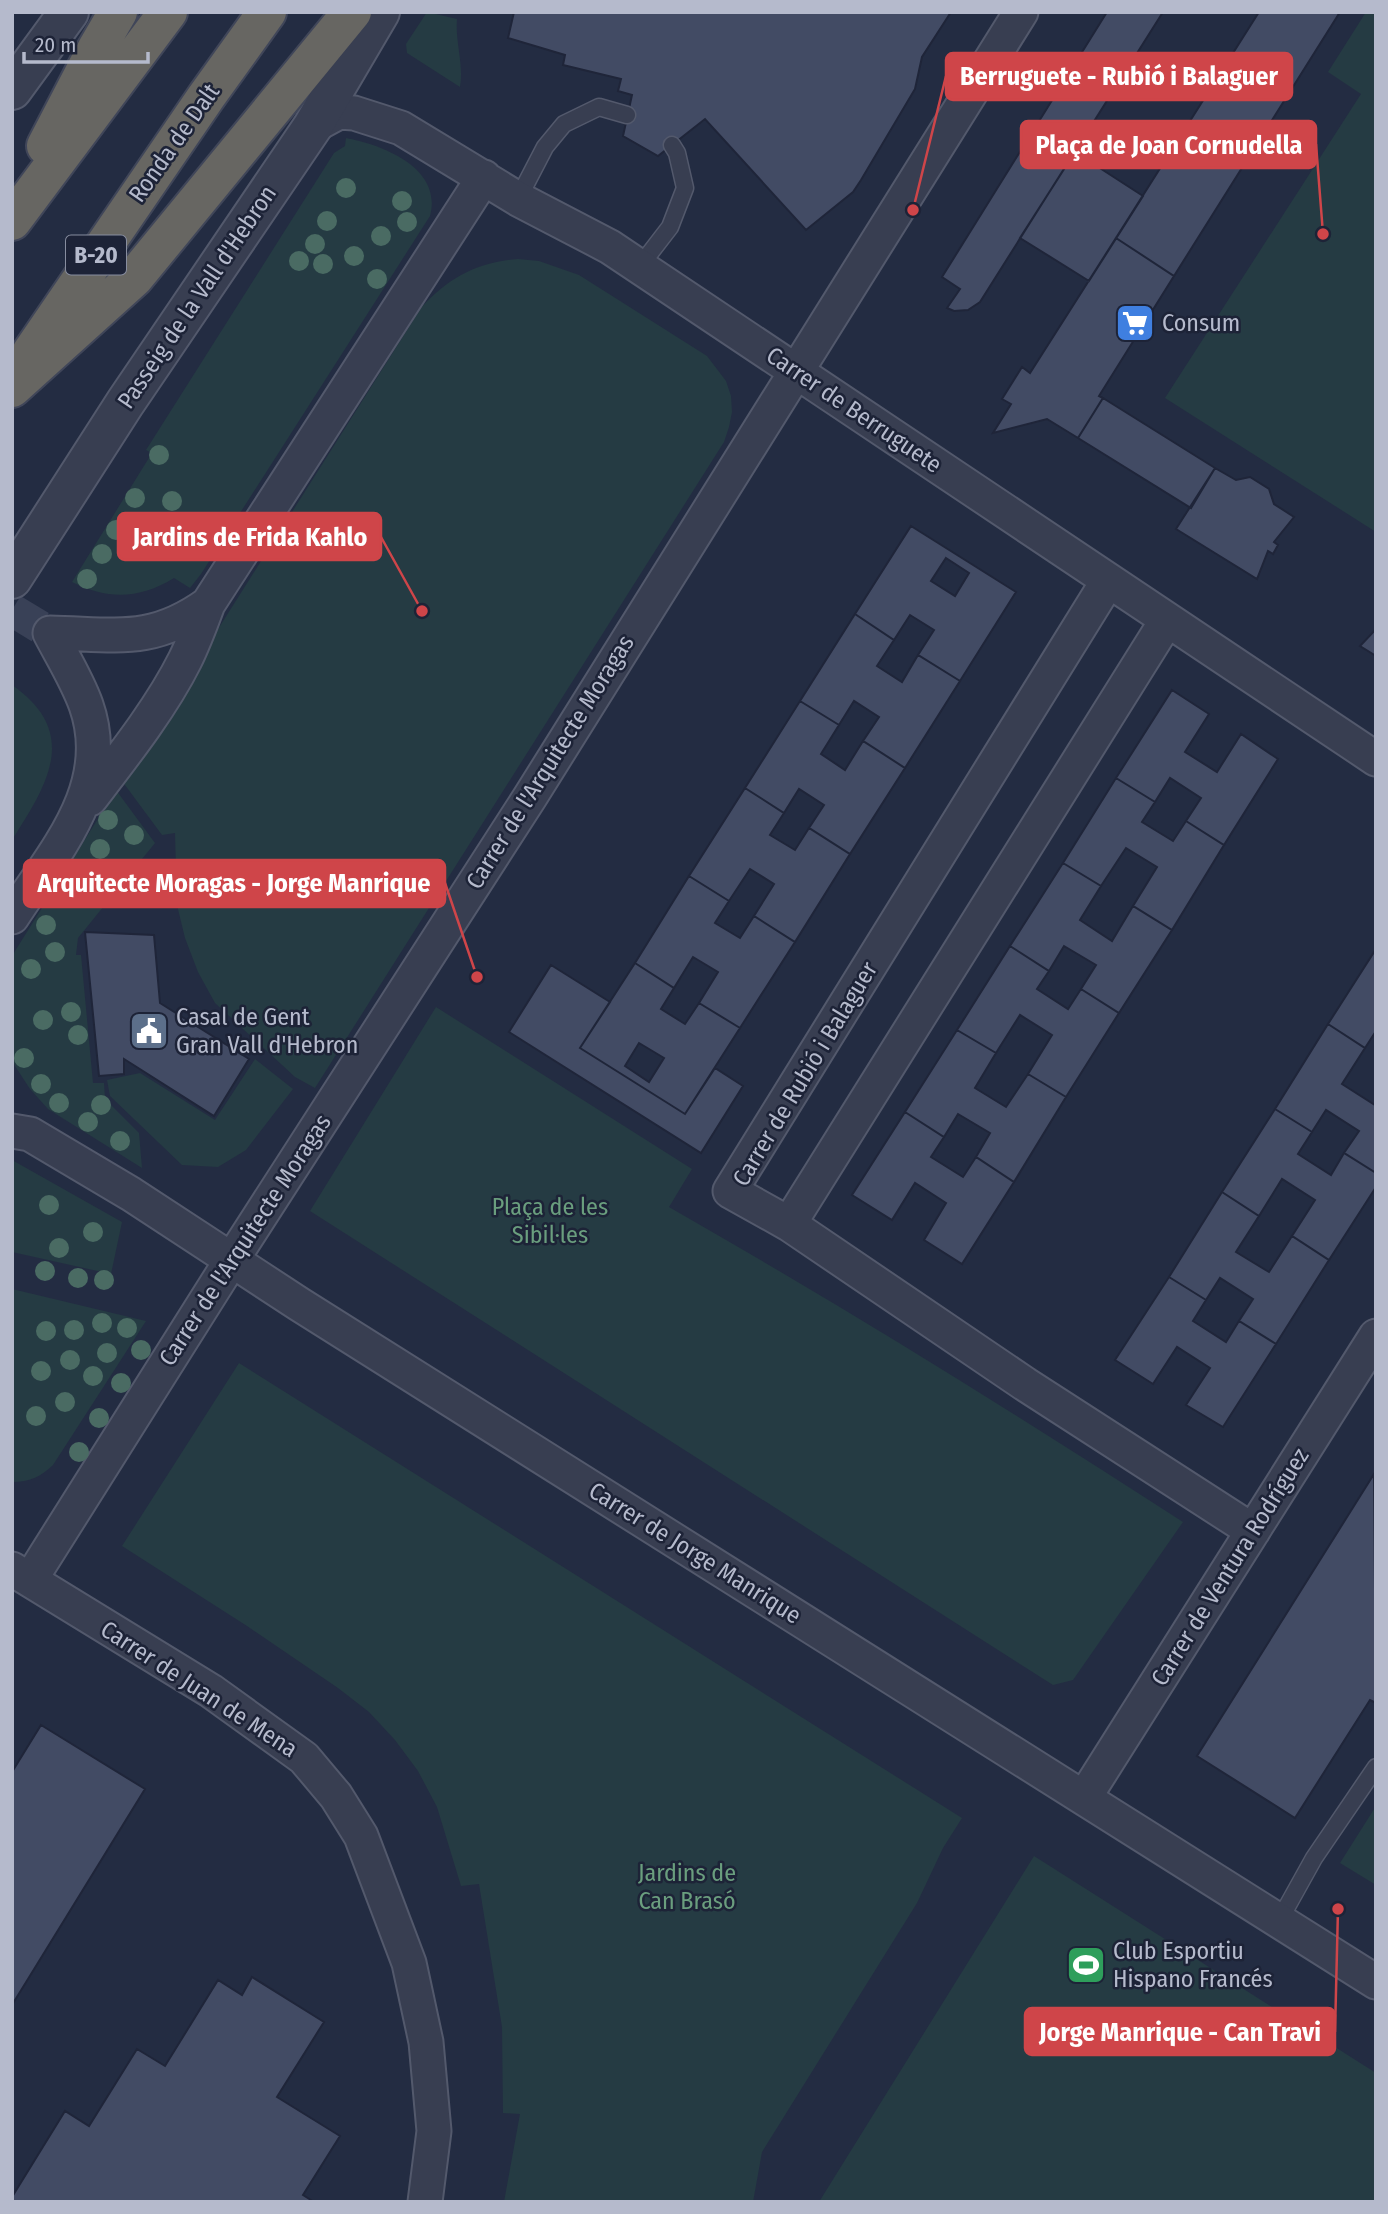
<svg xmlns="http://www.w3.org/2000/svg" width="1388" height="2214" font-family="'Fira Sans Condensed',sans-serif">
<rect width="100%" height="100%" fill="#232c42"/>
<path fill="#253b43" d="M427,12L457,19C455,42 464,64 460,87L407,53L406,44Z
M1366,12H1376V532L1165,398L1361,94L1328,72Z
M346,138C383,145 443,168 430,216L201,574L190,588L174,578C140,599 108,600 72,582L152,453L146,450L334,153L345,146Z
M518,259L539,261L579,275L707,356L726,381L731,396L732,412L729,427L724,442L315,1088L295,1077L215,1003L198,972L185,938L177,905L175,833L162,835L122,781L421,308C448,278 477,262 518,259Z
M12,685C81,733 47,785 12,840Z
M116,790L155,843L78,938L76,955H81L93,1083H104L105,1099L139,1133L142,1168L48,1109L30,1089L15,1066L12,1058V958L15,951Z
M436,1007L692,1169L669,1207C844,1307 1015,1413 1183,1522L1073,1680L1053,1685L310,1211Z
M255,1059L293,1089L246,1150L218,1167L182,1165L110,1096L107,1080L140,1073L215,1120Z
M12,1160L122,1222L111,1274L12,1252Z
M12,1289L146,1321L53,1465C40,1477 30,1482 12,1482Z
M239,1363L962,1818L943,1848L917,1903L762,2152L753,2202H504L520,2114L503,2113L502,2027L479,1884L461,1886L437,1807L418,1771L395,1740L369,1712L338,1688L247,1626L122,1546Z
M1376,1806V1885L1340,1863Z
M1034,1856L1376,2073V2202H819Z"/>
<path fill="#424b64" stroke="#1f2539" stroke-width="2" fill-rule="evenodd" d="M514,12H951L922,57L915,89L861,180L853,192L806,230L705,119L658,156L623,136L632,95L618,91L621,79L563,65L565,55L508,38Z
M1107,12H1163L980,302L968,310L954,311L947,308L960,289L942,277Z
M1259,12H1340L1174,276L1116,238Z
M1075,152L1143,196L1089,281L1020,238Z
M1116,238L1174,276L1099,396L1103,398L1078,438L1047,419L993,433L1011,404L1002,399L1022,367L1030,373Z
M1103,398L1215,468L1191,508L1078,438Z
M1215,468L1236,480L1250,477L1269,489L1274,504L1294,517L1274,542L1278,545L1273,554L1268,551L1257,579L1176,529Z
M911,526L1016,592L960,681L918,655L934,630L910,615L894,640L855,614ZM946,558L969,573L955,596L931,581Z
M855,614L894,640L877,666L902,682L918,655L960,681L905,768L863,741L879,717L854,701L839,725L800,701Z
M1376,629V656L1360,646Z
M1172,690L1209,714L1185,752L1217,772L1241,734L1278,759L1224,845L1186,821L1201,798L1170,778L1155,802L1116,778Z
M800,701L839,725L821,754L845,770L863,741L905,768L850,854L809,828L824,805L799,789L784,813L745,788Z
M1116,778L1155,802L1142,822L1173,841L1186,821L1224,845L1172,930L1133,906L1157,867L1126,848L1101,886L1063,863Z
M745,788L784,813L770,835L795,850L809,828L850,854L795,942L754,916L774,884L750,869L729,901L689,876Z
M1063,863L1101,886L1080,920L1112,941L1133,906L1172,930L1119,1013L1081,989L1096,965L1064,946L1049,971L1010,946Z
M689,876L729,901L715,923L740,938L754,916L795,942L740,1028L699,1003L718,972L693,957L674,988L635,963Z
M85,932L154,935L160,1003L249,1059L214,1116L124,1059V1074L99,1076Z
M1010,946L1049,971L1037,989L1068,1009L1081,989L1119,1013L1066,1097L1028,1074L1052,1035L1020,1015L996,1053L957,1030Z
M1376,949V1031L1365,1048L1328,1024Z
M635,963L674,988L661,1009L685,1024L699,1003L740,1028L685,1114L580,1048ZM639,1043L664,1058L649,1082L625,1066Z
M551,965L610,1002L580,1048L685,1114L715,1068L743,1086L701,1153L509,1032Z
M1328,1024L1365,1048L1342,1084L1375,1105L1376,1103V1173L1344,1153L1359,1131L1326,1110L1312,1132L1275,1109Z
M957,1030L996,1053L975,1088L1006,1107L1028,1074L1066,1097L1014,1182L976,1157L990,1133L958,1114L944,1137L905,1112Z
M1275,1109L1312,1132L1298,1154L1331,1175L1344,1153L1376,1173V1187L1329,1260L1292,1236L1315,1200L1282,1179L1259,1216L1222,1192Z
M905,1112L944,1137L931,1157L963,1177L976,1157L1014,1182L962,1264L924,1240L946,1203L915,1183L892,1220L852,1195Z
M1222,1192L1259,1216L1236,1252L1269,1272L1292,1236L1329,1260L1276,1344L1239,1321L1253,1299L1220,1278L1206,1300L1169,1277Z
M1169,1277L1206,1300L1193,1321L1226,1342L1239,1321L1276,1344L1223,1427L1186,1405L1210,1368L1177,1347L1153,1384L1115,1360Z
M1374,1474L1376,1703L1370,1700L1295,1818L1197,1756Z
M41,1725L145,1789L12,2005V1772Z
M252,1977L324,2022L277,2097L340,2136L303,2195L314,2202H12V2197L65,2111L89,2126L137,2049L165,2066L218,1980L242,1995Z"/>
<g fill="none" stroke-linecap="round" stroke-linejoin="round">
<path stroke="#394157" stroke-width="33" stroke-dasharray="33 17" stroke-linecap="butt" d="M12,610L50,633"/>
<g stroke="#53596c" stroke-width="19">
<path id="service" d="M518,199L545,147L564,124L599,107L627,115
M640,266L670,227L685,188L677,153L672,145
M1279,1921L1314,1858L1376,1767"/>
</g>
<g stroke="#53596c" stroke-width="37">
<path id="minor" d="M313,126L339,112L354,113L401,128L518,199L610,247L1376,759
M1108,581L730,1191L789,1224L1025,1384L1253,1531
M90,799C123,756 161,708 185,660C194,642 201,623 208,604
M12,917C54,852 115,787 86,705C77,680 62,656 50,633C115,634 151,645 208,604L484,177
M12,1131L30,1134L131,1194L299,1304L1376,1982
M789,1224L1167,620
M12,1569L211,1691L304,1758L336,1796L361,1836L409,1963L426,2042L434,2131L425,2202
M30,1580L231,1261L530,797L1021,12
M1084,1798L1376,1336"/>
</g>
<g stroke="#53596c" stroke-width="42">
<path id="tertiary" d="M12,90L69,12
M12,579L125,403L313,126L380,12"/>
</g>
<g stroke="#404659" stroke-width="42">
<path id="trunk" d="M46,146L97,48L118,12
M12,221L168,12
M31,353L206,97L267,12
M12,388L134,278L352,12"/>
</g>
<use href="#service" stroke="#383e51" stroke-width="16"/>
<use href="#minor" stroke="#383e51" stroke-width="33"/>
<use href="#tertiary" stroke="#383e51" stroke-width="38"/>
<use href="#trunk" stroke="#676662" stroke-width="38"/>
</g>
<g fill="#4a6b63">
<circle cx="346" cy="188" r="10"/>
<circle cx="402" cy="201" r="10"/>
<circle cx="327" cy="221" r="10"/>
<circle cx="407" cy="222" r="10"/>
<circle cx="381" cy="236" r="10"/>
<circle cx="315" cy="244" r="10"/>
<circle cx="354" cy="256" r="10"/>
<circle cx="299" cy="261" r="10"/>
<circle cx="323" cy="264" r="10"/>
<circle cx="377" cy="279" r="10"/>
<circle cx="159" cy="455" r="10"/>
<circle cx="135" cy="498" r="10"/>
<circle cx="172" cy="501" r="10"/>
<circle cx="116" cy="530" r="10"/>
<circle cx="102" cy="554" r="10"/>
<circle cx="87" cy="579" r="10"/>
<circle cx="108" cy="820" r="10"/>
<circle cx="134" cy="835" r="10"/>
<circle cx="100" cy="849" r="10"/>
<circle cx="46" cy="925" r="10"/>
<circle cx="55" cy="952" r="10"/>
<circle cx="31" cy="969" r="10"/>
<circle cx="71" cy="1012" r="10"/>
<circle cx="43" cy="1020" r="10"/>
<circle cx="78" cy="1035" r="10"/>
<circle cx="24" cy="1058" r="10"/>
<circle cx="41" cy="1084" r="10"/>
<circle cx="59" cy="1103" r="10"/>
<circle cx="101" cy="1105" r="10"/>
<circle cx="88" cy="1122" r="10"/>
<circle cx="120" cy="1141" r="10"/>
<circle cx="49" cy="1205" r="10"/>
<circle cx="93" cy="1232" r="10"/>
<circle cx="59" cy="1248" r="10"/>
<circle cx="45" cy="1271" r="10"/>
<circle cx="78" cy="1278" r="10"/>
<circle cx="104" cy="1280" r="10"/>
<circle cx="102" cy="1323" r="10"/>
<circle cx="127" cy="1328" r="10"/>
<circle cx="74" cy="1330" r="10"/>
<circle cx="46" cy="1331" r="10"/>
<circle cx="141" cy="1350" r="10"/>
<circle cx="107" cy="1353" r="10"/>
<circle cx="70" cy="1360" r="10"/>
<circle cx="41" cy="1371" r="10"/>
<circle cx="93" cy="1376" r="10"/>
<circle cx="121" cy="1383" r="10"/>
<circle cx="65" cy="1402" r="10"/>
<circle cx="36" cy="1416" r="10"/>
<circle cx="99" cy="1418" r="10"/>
<circle cx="79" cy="1452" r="10"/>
</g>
<defs>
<g id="supermarket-square" transform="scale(2.0125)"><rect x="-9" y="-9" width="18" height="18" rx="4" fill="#3f7fe0" stroke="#1d2337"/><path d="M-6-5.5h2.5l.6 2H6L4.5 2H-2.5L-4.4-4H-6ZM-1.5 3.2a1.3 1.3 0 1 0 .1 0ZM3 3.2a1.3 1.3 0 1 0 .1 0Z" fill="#fff"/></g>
<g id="civic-square" transform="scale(2.0125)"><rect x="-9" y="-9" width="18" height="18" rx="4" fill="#5c6f8a" stroke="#1d2337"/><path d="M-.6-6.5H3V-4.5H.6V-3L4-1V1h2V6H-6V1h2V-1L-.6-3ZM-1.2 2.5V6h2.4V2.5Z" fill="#fff"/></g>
<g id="stadium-square" transform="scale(2.0125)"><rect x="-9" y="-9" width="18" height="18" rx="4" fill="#2e9e5b" stroke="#1d2337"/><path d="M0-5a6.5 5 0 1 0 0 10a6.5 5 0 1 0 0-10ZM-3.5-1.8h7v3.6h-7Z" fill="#fff"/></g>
</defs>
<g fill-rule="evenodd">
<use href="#supermarket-square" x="1135" y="323"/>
<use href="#civic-square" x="149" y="1031"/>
<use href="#stadium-square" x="1086" y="1965"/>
</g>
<g text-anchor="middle" stroke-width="5" stroke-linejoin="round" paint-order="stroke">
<rect fill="#1d2337" stroke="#878d9f" stroke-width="2" x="66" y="235.5" width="60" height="39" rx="5"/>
<g font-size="23" font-weight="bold" fill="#b5bacc">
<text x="96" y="263">B-20</text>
</g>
<g font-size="24" fill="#b5bacc" stroke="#1d2337">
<text transform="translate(174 143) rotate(-55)" y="8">Ronda de Dalt</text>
<text transform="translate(197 297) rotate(-56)" y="8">Passeig de la Vall d'Hebron</text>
<text transform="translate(854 410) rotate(34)" y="8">Carrer de Berruguete</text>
<text transform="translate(550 762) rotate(-58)" y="8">Carrer de l'Arquitecte Moragas</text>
<text transform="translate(805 1074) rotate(-59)" y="8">Carrer de Rubió i Balaguer</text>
<text transform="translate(245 1240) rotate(-57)" y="8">Carrer de l'Arquitecte Moragas</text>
<text transform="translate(695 1553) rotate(32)" y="8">Carrer de Jorge Manrique</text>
<text transform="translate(1230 1567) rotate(-58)" y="8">Carrer de Ventura Rodríguez</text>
<text transform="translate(199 1689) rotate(33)" y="8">Carrer de Juan de Mena</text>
</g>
<g font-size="24" fill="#b5bacc" stroke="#1d2337" text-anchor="start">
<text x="1162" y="331">Consum</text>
<text x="176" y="1025">Casal de Gent<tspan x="176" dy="28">Gran Vall d'Hebron</tspan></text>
<text x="1113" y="1959">Club Esportiu<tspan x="1113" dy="28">Hispano Francés</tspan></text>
</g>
<g font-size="24" fill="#6a9e7e" stroke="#1d2337">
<text x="550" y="1215">Plaça de les<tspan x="550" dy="28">Sibil·les</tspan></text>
<text x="687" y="1881">Jardins de<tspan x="687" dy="28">Can Brasó</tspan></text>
</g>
</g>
<path fill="none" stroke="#cf4549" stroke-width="2.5" d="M913 210L946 76M1323 234L1316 144M422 611L381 537M477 977L445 883M1338 1909L1335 2032"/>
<g fill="#cf4549" stroke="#1d2337" stroke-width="2.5">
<circle cx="913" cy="210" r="7"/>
<circle cx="1323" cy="234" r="7"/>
<circle cx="422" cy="611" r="7"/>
<circle cx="477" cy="977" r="7"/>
<circle cx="1338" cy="1909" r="7"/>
</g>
<g fill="#cf4549" stroke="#cf4549" stroke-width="2.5">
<rect x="946" y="53" width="346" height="47" rx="7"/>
<rect x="1021" y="121" width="295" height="47" rx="7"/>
<rect x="118" y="513" width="263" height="47" rx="7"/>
<rect x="24" y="860" width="421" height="47" rx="7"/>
<rect x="1025" y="2008" width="310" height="47" rx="7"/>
</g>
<g font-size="26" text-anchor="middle" font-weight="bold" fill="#fff">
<text x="1119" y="85">Berruguete - Rubió i Balaguer</text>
<text x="1169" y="154">Plaça de Joan Cornudella</text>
<text x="250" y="546">Jardins de Frida Kahlo</text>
<text x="234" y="892">Arquitecte Moragas - Jorge Manrique</text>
<text x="1180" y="2041">Jorge Manrique - Can Travi</text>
</g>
<rect width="1388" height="2214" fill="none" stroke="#b5bacc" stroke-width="28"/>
<path d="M24 52v10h124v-10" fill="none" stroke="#b5bacc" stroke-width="3.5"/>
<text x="35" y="52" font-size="21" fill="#b5bacc" stroke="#1d2337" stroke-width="5" paint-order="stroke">20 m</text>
</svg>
